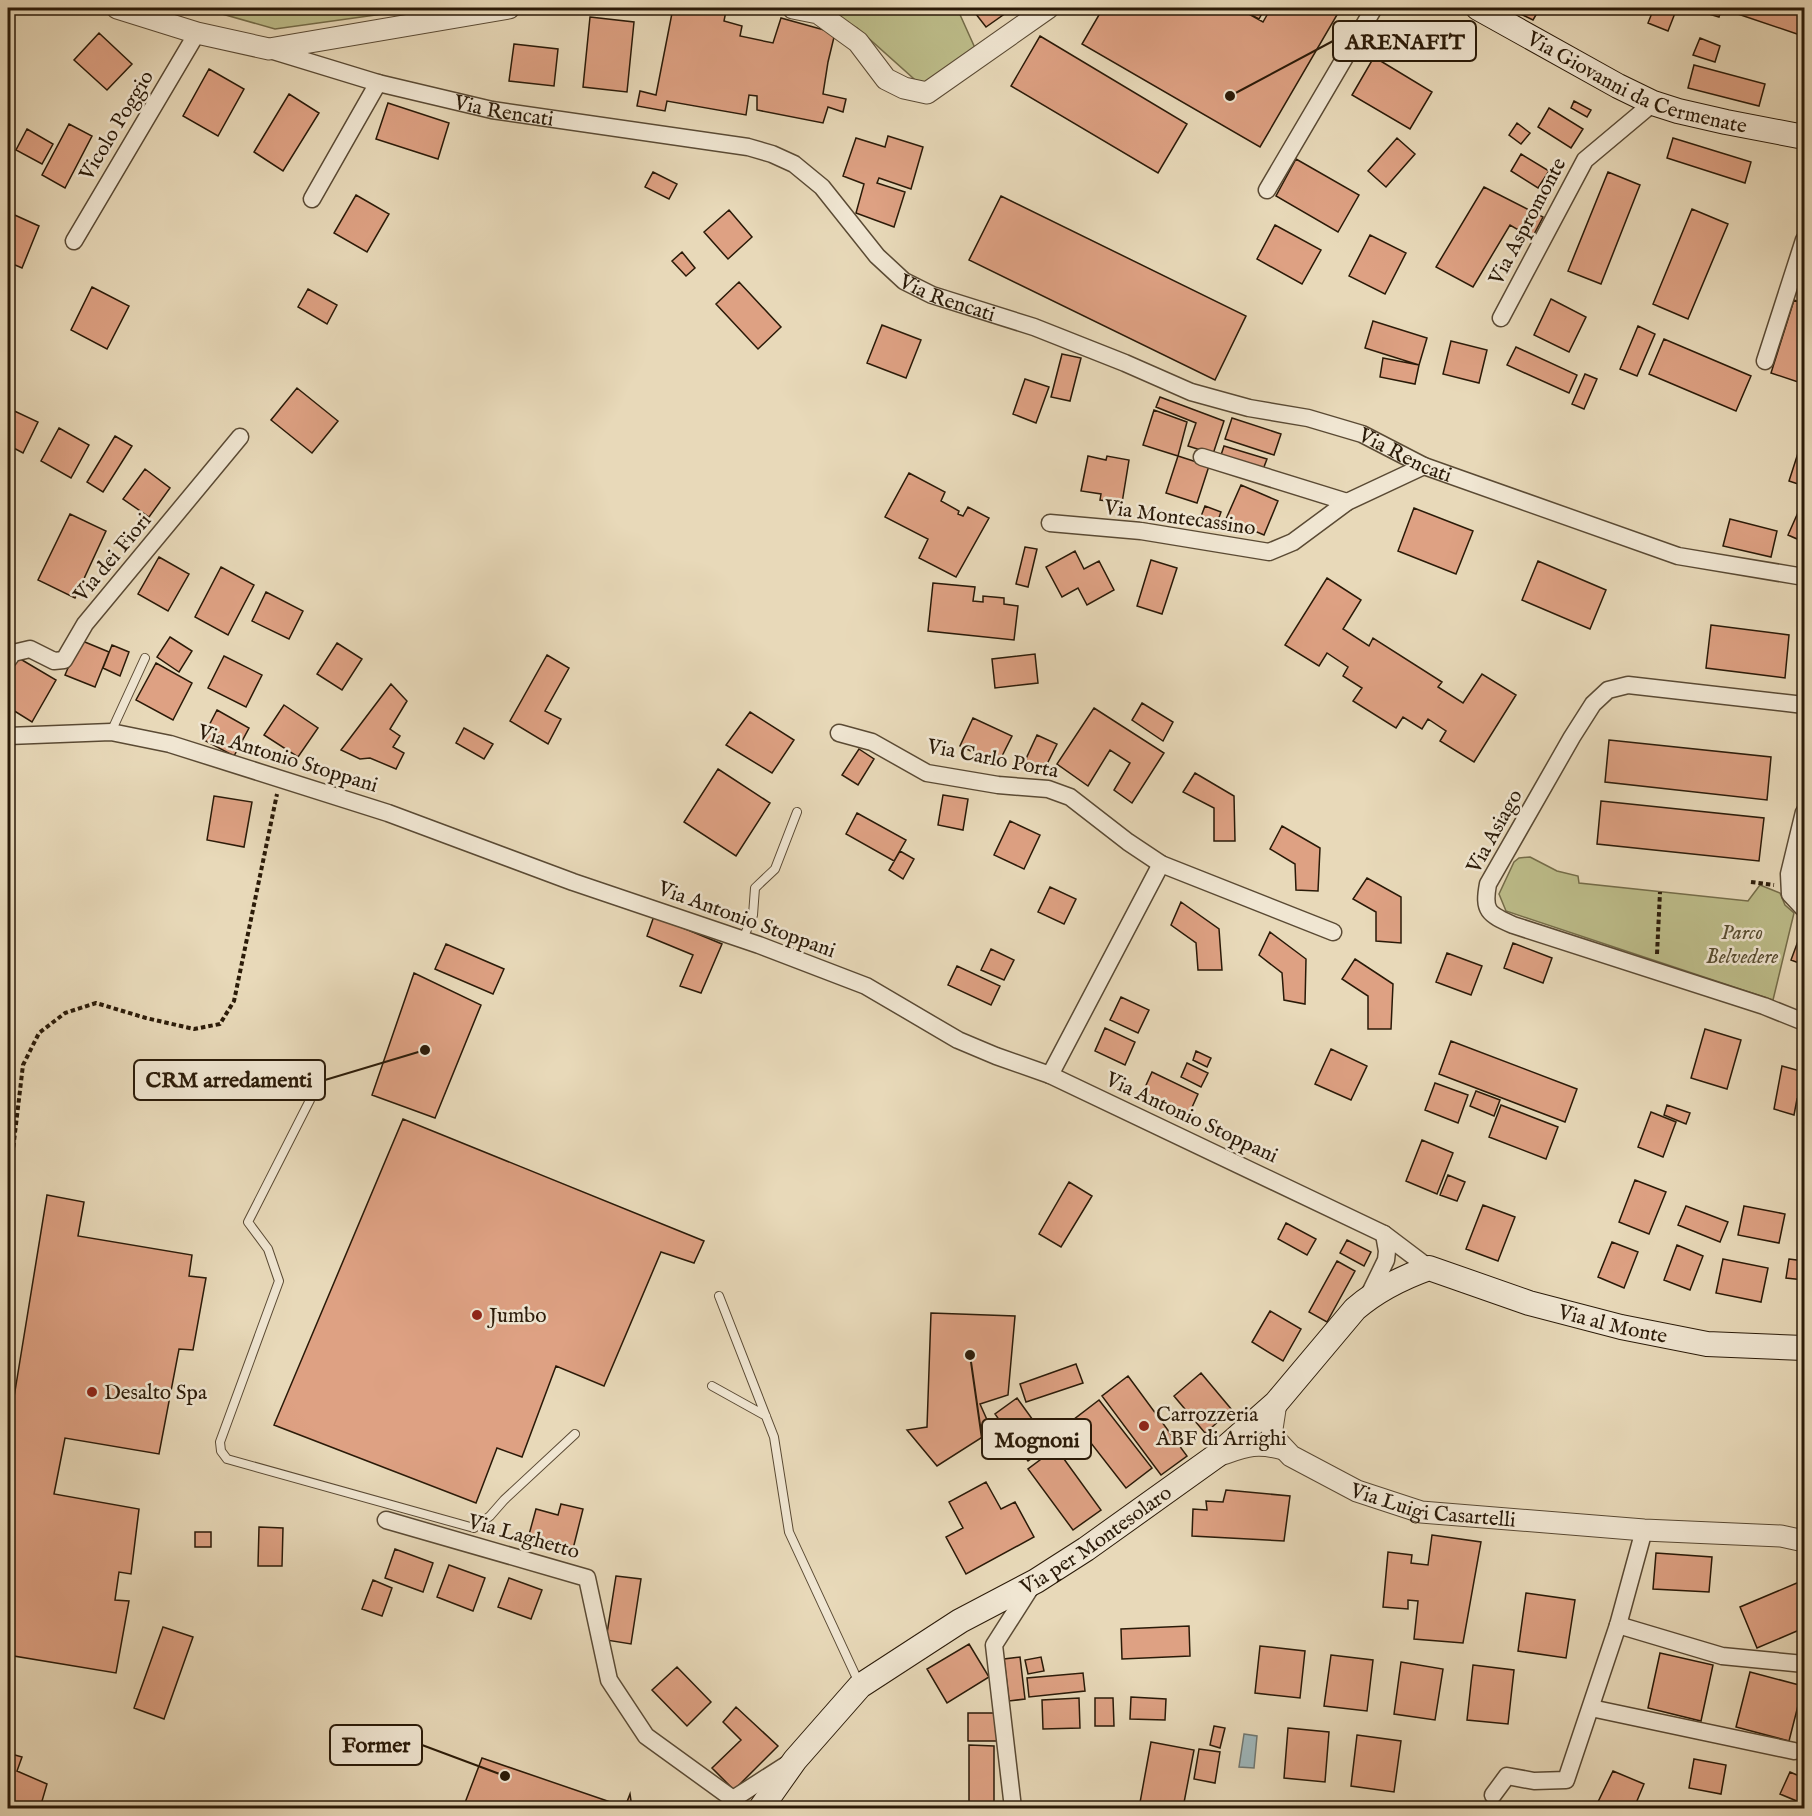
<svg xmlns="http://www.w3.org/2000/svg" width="1812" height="1816" font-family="'IM FELL English',serif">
<rect width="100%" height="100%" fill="#e8d9b9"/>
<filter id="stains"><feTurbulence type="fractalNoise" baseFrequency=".00333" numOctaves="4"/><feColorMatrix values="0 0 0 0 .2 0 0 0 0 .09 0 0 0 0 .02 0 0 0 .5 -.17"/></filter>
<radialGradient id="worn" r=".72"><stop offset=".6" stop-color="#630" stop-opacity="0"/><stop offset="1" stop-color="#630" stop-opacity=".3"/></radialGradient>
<path fill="#bdbd8a" stroke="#746c49" stroke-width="1.5" d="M201,8H426L275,29Z
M817,8H957L975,48L922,86L857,28Z
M1530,857L1557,871L1578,876L1579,883L1748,901L1760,885L1780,893L1785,905L1794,913L1773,1000L1506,911L1499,894L1514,862L1519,858Z"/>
<path fill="#9eb7bb" stroke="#707873" stroke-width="1.5" d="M1244,1734L1257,1736L1254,1768L1239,1767Z"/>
<path fill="#dea183" stroke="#2a1a08" stroke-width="1.5" d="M673,8H711L726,11L724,21L742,26L740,36L773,43L781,18L835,33L828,62L823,94L846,99L843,112L828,107L823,123L757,110V96L749,95L746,115L667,101L665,111L637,106L640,91L656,95Z
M974,8H1013L986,27L972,9Z
M1103,8H1128L1134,11L1136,8H1238L1263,22L1271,8H1341L1260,147L1082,44Z
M1238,8H1265L1259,19Z
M1508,8H1540L1533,20Z
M1654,8H1677L1668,31L1648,23Z
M1692,8H1722L1719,17L1692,9Z
M1727,8H1804V21L1800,35L1726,10Z
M590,17L634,22L627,92L583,87Z
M99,33L132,64L107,90L74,60Z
M1040,36L1187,124L1158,173L1011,86Z
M1700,38L1720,46L1715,62L1693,55Z
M514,44L558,49L554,86L509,81Z
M1374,57L1432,92L1410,129L1352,95Z
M1694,65L1765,84L1759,106L1688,88Z
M209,69L244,89L218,136L183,116Z
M289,94L319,113L283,171L254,152Z
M1574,101L1591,110L1587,117L1571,108Z
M388,103L449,123L438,159L376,139Z
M1549,108L1583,129L1571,148L1538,127Z
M1517,123L1530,133L1521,144L1509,135Z
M69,124L92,136L65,188L42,175Z
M27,129L53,144L42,164L16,150Z
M888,136L923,147L911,189L879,178L877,183L905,192L894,227L856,213L864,184L843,176L856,138L885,147Z
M1397,138L1415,154L1386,187L1368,171Z
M1673,138L1751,162L1745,183L1667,158Z
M1521,154L1549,171L1538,188L1511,171Z
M1296,159L1359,195L1338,232L1276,196Z
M653,172L677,184L669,199L645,187Z
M1608,172L1640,185L1601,284L1568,271Z
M1484,187L1543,217L1532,238L1510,225L1473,287L1436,267Z
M356,195L389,214L367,252L334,233Z
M1001,196L1246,316L1215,380L969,260Z
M1692,209L1728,224L1688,319L1653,304Z
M729,210L752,237L728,259L704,232Z
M8,212L39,226L22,268L8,262Z
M1275,225L1321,250L1302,284L1257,259Z
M1370,235L1406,253L1385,294L1349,276Z
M682,252L695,268L686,276L672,261Z
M739,282L781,327L758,349L716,304Z
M92,287L129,306L107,349L71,330Z
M308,289L337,305L327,324L298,307Z
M1551,299L1586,317L1569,352L1534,335Z
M1794,300L1804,304V384L1771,373Z
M1373,321L1427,338L1419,365L1365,348Z
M882,325L921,340L906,378L867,363Z
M1638,326L1655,334L1637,376L1620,369Z
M1664,339L1751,376L1736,411L1649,374Z
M1451,341L1487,350L1479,383L1443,374Z
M1516,347L1577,375L1569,393L1507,365Z
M1062,354L1081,358L1070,401L1051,397Z
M1383,358L1419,365L1415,384L1380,377Z
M1585,374L1597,379L1584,409L1572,404Z
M1025,379L1049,387L1036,423L1013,414Z
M297,388L338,421L312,453L271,420Z
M1160,397L1224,421L1213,454L1188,446L1196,423L1156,407Z
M8,408L38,422L23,453L8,445Z
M1154,410L1187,422L1178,456L1143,445Z
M1232,418L1281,434L1274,455L1225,439Z
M59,428L89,445L71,478L41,461Z
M115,436L132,446L103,492L87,482Z
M1224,446L1267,459L1262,472L1220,458Z
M1800,447L1804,448V486L1789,481Z
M1088,456L1106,460L1107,456L1129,460L1122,503L1100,500L1101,494L1081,491Z
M1178,456L1209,466L1197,503L1166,493Z
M145,469L170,488L149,517L123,499Z
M909,473L945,492L941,501L959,511L958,514L963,516L968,507L989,518L956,577L919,558L928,539L885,517Z
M1241,485L1278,501L1264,535L1226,519Z
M1804,499V542L1788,535Z
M1205,506L1221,512L1216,526L1200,519Z
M1414,508L1473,531L1456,574L1398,551Z
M70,514L106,531L75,598L38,580Z
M1730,519L1777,531L1771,557L1723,546Z
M1025,547L1037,549L1028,587L1016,584Z
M1075,551L1084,569L1099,561L1114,590L1087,605L1078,588L1062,597L1046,567Z
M159,557L189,574L168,611L138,594Z
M1151,560L1177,568L1162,614L1137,606Z
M1538,561L1606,590L1590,629L1522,600Z
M221,567L254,585L228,635L195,617Z
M1327,578L1361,600L1343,629L1369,646L1373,638L1442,682L1438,687L1463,703L1482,674L1516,695L1474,762L1440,741L1446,731L1428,719L1422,729L1403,717L1396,728L1353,701L1362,688L1343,676L1348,667L1327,653L1319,666L1285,645Z
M933,583L975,587L973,601L983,602V596L1004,598V604L1018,606L1014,640L928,631Z
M266,592L303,611L289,639L252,621Z
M1711,625L1789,635L1785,678L1706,668Z
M170,637L192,651L179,672L157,657Z
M80,640L109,652L95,687L65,675Z
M337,643L362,659L342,690L317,674Z
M112,645L129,652L120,676L103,668Z
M1035,654L1038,683L995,688L992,659Z
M547,655L569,668L545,711L561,719L548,744L510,721Z
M224,656L262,675L246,707L208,688Z
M17,657L56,680L32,722L8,707V674Z
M156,663L192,683L173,720L136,700Z
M391,684L407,701L390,729L400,736L393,747L404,753L396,769L370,758L360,759L341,750Z
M1142,703L1173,722L1163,741L1132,720Z
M284,705L318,728L298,757L264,735Z
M1094,708L1164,753L1132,803L1114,790L1130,763L1110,750L1088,786L1057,764Z
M217,710L249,728L234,756L202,739Z
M750,712L794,740L772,773L726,745Z
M973,718L1012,736L998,764L960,746Z
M464,728L493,744L484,759L456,743Z
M1037,735L1057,744L1044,770L1025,761Z
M1609,740L1771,757L1767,800L1605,782Z
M859,749L874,759L858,785L842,775Z
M718,769L770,803L736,856L684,822Z
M1195,773L1234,796L1235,841H1214V808L1183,792Z
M943,795L968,799L963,830L938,825Z
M214,796L252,802L244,847L207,840Z
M1601,801L1764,818L1759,861L1597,844Z
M857,813L906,840L894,861L846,834Z
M1010,821L1040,835L1024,869L994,855Z
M1282,826L1320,848L1318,891L1296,890L1295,864L1270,849Z
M900,851L914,859L903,879L889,870Z
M1367,878L1401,897V943L1376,941V912L1353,899Z
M1050,887L1076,899L1064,924L1038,912Z
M1181,902L1219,929L1222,970H1198L1196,943L1171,925Z
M654,916L722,944L701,993L680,986L693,955L647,936Z
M1804,925V965L1791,960Z
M1270,932L1306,959L1305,1004L1284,1000L1282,973L1259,955Z
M1513,943L1552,958L1543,983L1504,968Z
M446,944L504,969L493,994L435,969Z
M991,949L1014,960L1004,980L981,970Z
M1447,953L1482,966L1471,995L1436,982Z
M1355,959L1393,984L1391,1029H1368V996L1342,979Z
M957,966L1000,986L991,1005L948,985Z
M414,973L481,1005L435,1118L372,1095Z
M1121,997L1149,1010L1138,1033L1110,1020Z
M1105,1028L1135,1042L1125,1065L1095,1051Z
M1705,1029L1741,1040L1727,1089L1691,1078Z
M1451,1041L1577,1089L1565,1122L1439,1074Z
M1331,1049L1367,1066L1351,1100L1315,1084Z
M1196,1051L1211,1058L1207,1067L1193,1060Z
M1187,1063L1208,1073L1201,1087L1181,1077Z
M1782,1066L1804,1072V1101L1797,1099L1794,1115L1774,1109Z
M1152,1072L1198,1094L1189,1114L1143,1092Z
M1435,1083L1468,1095L1458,1123L1425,1110Z
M1476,1091L1500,1100L1494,1116L1470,1106Z
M1501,1105L1558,1127L1546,1159L1489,1137Z
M1667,1105L1690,1113L1686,1124L1664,1115Z
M1651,1112L1676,1122L1663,1157L1638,1147Z
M403,1119L704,1241L694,1263L661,1252L604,1386L556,1366L522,1457L497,1448L476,1503L274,1425Z
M1422,1140L1453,1153L1437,1194L1406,1181Z
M1448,1175L1465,1182L1457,1201L1440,1195Z
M1635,1180L1666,1192L1649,1234L1619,1222Z
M1069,1182L1092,1196L1061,1247L1039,1234Z
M47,1195L84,1202L78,1236L192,1255L189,1276L206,1278L193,1350L179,1349L159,1454L65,1438L54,1494L139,1509L131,1574L119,1572L115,1600L129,1601L116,1673L8,1655V1434Z
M1483,1205L1515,1217L1498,1261L1466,1249Z
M1686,1206L1728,1222L1720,1242L1678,1225Z
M1744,1206L1785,1214L1779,1243L1738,1235Z
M1286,1223L1316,1239L1307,1255L1278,1239Z
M1347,1240L1371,1252L1364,1266L1340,1253Z
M1612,1242L1638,1252L1624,1288L1598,1277Z
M1677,1245L1703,1256L1690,1290L1664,1280Z
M1723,1259L1768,1268L1761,1302L1716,1293Z
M1789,1259L1804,1261V1280L1786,1278Z
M1337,1261L1355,1271L1327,1322L1309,1312Z
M1270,1311L1301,1329L1283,1361L1252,1342Z
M931,1313L1015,1316L1008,1395L980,1404L992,1431L937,1466L907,1430L927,1427Z
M1076,1364L1083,1383L1026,1402L1020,1384Z
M1201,1373L1232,1410L1205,1433L1174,1396Z
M1128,1376L1187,1456L1161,1475L1102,1396Z
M1017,1398L1051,1445L1028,1461L995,1414Z
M1099,1400L1152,1468L1126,1488L1073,1420Z
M1056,1448L1101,1510L1073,1530L1028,1469Z
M986,1482L1001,1509L1015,1502L1034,1537L966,1574L946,1537L963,1528L949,1502Z
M1226,1490L1290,1496L1284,1541L1192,1536L1193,1509L1207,1510L1206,1501L1223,1502Z
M561,1504L583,1509L572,1553L527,1542L536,1509L558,1515Z
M259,1527L283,1528L282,1566H258Z
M195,1532H211V1547H195Z
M1432,1535L1481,1542L1463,1643L1414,1639L1418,1601L1408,1600V1609L1383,1607L1388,1552L1412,1555L1411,1563L1428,1565Z
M395,1549L433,1563L423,1592L385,1578Z
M1656,1553L1712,1557L1709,1592L1653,1589Z
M449,1565L485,1578L473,1611L437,1597Z
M616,1576L641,1579L631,1644L606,1640Z
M509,1578L542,1590L531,1619L498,1607Z
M373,1580L392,1588L382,1616L362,1609Z
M1804,1580V1628L1757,1648L1740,1607Z
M1526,1593L1575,1600L1566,1658L1518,1651Z
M1189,1626L1190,1656L1122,1659L1121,1629Z
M163,1627L193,1637L164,1719L134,1708Z
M969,1644L989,1677L947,1703L927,1669Z
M1260,1646L1305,1651L1300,1698L1255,1693Z
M1660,1653L1713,1665L1701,1721L1648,1708Z
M1331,1655L1373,1660L1367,1711L1324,1706Z
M1020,1657L1025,1699L1009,1701L1004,1659Z
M1041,1657L1044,1671L1028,1674L1025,1660Z
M1401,1662L1443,1669L1435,1720L1394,1714Z
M1473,1665L1514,1670L1508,1724L1467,1720Z
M677,1667L711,1702L687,1726L652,1690Z
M1750,1672L1803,1686L1789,1741L1736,1727Z
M1083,1673L1085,1691L1029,1697L1027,1678Z
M1131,1697L1166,1699L1165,1720L1130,1719Z
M1079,1698L1080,1728L1043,1729L1042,1700Z
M1095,1698H1113L1114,1726H1095Z
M736,1707L778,1746L734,1790L712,1768L741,1740L723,1722Z
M968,1713H997V1741H968Z
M1214,1726L1225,1728L1220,1748L1210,1745Z
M1288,1728L1329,1732L1325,1782L1284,1778Z
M1357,1735L1401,1741L1394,1792L1351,1786Z
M1151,1742L1194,1750L1183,1808H1139Z
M969,1745L994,1746V1808H969Z
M1199,1749L1220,1752L1215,1783L1194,1779Z
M8,1753L22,1757L17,1771L47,1784L40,1808H8Z
M482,1758L625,1807L630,1794L632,1808H463Z
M1694,1759L1726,1765L1721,1794L1689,1788Z
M1613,1771L1644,1784L1634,1808H1595Z
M1790,1772L1804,1778V1804L1780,1794Z
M1516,1805L1539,1808H1515Z"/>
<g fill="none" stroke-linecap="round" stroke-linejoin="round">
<g stroke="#5a4a34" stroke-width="10">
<path id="service" d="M111,732L145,658
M743,939L753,915L755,888L775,869L797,812
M310,1100L248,1222L268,1249L279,1281L220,1442L221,1451L227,1459L474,1528L490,1516L504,1500L575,1434
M719,1296L774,1437L789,1532L860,1685
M712,1386L766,1416"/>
</g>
<g stroke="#5a4a34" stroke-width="19">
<g id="minor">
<path id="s1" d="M270,50L378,83L492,110L748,147L772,154L794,164L822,187L877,256L904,281L932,295L1034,327L1125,363L1191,392L1249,408L1308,418L1362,434L1424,466L1678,556L1804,577"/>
<path d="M1267,190L1374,8"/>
<path d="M312,199L378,83"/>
<path d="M74,241L197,33"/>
<path d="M1501,318L1585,160L1653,103"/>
<path d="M1765,361L1804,240"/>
<path d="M1202,457L1347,502"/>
<path d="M1050,523L1141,531L1269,552L1293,542L1347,502L1424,466"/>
<path d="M8,660L13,653L30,649L54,661L64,660L85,624L240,437"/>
<path d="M1804,705L1628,685L1608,690L1593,704L1572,737L1488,884C1483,911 1488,914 1513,925L1764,1006L1804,1022"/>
<path d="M839,733L872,742L927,773L998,785L1048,789L1070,797L1128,842L1161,864L1333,932"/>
<path d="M8,736L111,732L170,744L388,813L573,882L759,945L866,986L958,1040L996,1056L1050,1075L1384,1234L1429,1268"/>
<path d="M1804,812L1789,874L1790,894L1804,909"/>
<path d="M1050,1075L1161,864"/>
<path d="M1368,1297L1386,1260L1387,1251L1384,1234"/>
<path d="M386,1520L587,1578L609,1680L646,1736L733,1799L786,1765"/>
<path d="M1618,1625L1722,1656L1804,1664"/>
<path d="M1591,1708L1794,1751"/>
<path d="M1493,1795L1507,1776L1534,1781L1566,1780L1618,1625L1644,1530"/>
<path d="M1013,1808L994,1645L1033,1584"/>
</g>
</g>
<g stroke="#5a4a34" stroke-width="23">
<g id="tertiary">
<path d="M117,8L197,33L269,49L509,8"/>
<path d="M793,8L818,13L858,42L886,79L904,88L927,93L1048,8"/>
<path id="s2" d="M1276,1403L1272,1429L1275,1439L1291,1456L1357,1491L1421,1512L1644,1530L1781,1536L1804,1541"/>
<path d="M1217,1456C1244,1447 1254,1441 1283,1449"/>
</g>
</g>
<g stroke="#2a1a08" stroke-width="26">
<g id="secondary">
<path id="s3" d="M1478,8L1618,86L1653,103L1678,111L1726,122L1804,137"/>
<path id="s4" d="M761,1808L795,1760L860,1686L960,1621L1036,1581L1086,1549L1216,1456L1276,1403L1355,1309C1377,1290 1401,1278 1429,1268L1529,1303L1621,1327L1707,1344L1804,1348"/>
</g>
</g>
<path stroke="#2a1a08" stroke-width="4" stroke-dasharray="4.5 3" stroke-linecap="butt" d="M1751,882L1774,885
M1657,954L1660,892
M8,1192L23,1065L39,1033L65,1013L96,1003L146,1018L194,1029L220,1024L234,1001L277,794"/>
<use href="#service" stroke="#f0e6d2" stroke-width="8"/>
<use href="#minor" stroke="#f0e6d2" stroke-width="16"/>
<use href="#tertiary" stroke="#f0e6d2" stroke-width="21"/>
<use href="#secondary" stroke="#f0e6d2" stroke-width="24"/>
</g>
<g fill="#8f2418" stroke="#f0e6d2" stroke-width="2">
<circle cx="477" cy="1315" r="6"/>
<circle cx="92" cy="1392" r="6"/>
<circle cx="1144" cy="1426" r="6"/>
</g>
<g text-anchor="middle" stroke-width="5" stroke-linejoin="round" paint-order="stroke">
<g font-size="21" fill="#2a1a08" stroke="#f0e6d2">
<text dy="7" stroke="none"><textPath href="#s3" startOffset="177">Via Giovanni da Cermenate</textPath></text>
<text dy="7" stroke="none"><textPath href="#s1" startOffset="242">Via Rencati</textPath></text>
<text transform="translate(116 125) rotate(-59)" y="7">Vicolo Poggio</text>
<text transform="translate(1527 221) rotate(-62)" y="7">Via Aspromonte</text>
<text dy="7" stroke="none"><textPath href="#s1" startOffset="746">Via Rencati</textPath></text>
<text dy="7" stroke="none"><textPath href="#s1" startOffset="1232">Via Rencati</textPath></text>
<text transform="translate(1180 517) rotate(8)" y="7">Via Montecassino</text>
<text transform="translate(112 557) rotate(-50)" y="7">Via dei Fiori</text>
<text transform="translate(288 758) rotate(17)" y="7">Via Antonio Stoppani</text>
<text transform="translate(993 758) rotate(11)" y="7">Via Carlo Porta</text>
<text transform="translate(1494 831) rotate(-61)" y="7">Via Asiago</text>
<text transform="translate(747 919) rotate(20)" y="7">Via Antonio Stoppani</text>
<text transform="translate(1192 1117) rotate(25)" y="7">Via Antonio Stoppani</text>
<text dy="7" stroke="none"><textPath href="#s4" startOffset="1062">Via al Monte</textPath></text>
<text dy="7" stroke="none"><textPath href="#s2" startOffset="213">Via Luigi Casartelli</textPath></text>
<text transform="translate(524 1536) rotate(16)" y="7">Via Laghetto</text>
<text dy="7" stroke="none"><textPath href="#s4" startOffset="435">Via per Montesolaro</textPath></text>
</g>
<g font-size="21" font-style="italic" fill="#564b2f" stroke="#f0e6d2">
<text x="1742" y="939">Parco<tspan x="1742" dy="24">Belvedere</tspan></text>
</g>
<g font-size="21" fill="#2a1a08" stroke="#f0e6d2" text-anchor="start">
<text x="489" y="1322">Jumbo</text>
<text x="104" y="1399">Desalto Spa</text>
<text x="1156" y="1421">Carrozzeria<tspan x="1156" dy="24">ABF di Arrighi</tspan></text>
</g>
</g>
<path fill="none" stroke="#2a1a08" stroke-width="2" d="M1230 96L1333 41M425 1050L325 1080M970 1355L982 1439M505 1776L422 1745"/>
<g fill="#2a1a08" stroke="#f0e6d2" stroke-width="2">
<circle cx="1230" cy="96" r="6"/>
<circle cx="425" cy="1050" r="6"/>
<circle cx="970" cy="1355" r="6"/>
<circle cx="505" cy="1776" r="6"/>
</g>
<g fill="#f0e6d2" stroke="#2a1a08" stroke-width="2">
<rect x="1333" y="21" width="143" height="40" rx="6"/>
<rect x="134" y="1060" width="191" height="40" rx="6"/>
<rect x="982" y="1419" width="109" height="40" rx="6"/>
<rect x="330" y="1725" width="92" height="40" rx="6"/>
</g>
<g font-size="22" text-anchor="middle" font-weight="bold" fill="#2a1a08">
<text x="1405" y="49">ARENAFIT</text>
<text x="229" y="1087">CRM arredamenti</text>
<text x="1037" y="1447">Mognoni</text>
<text x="376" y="1752">Former</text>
</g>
<rect width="1812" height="1816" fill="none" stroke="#e8d9b9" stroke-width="30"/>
<rect x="9" y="9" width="1794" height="1798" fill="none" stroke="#2a1a08" stroke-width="3"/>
<rect x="15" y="15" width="1782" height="1786" fill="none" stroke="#2a1a08" stroke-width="1.5"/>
<rect width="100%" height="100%" filter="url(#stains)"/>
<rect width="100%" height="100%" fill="url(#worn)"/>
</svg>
